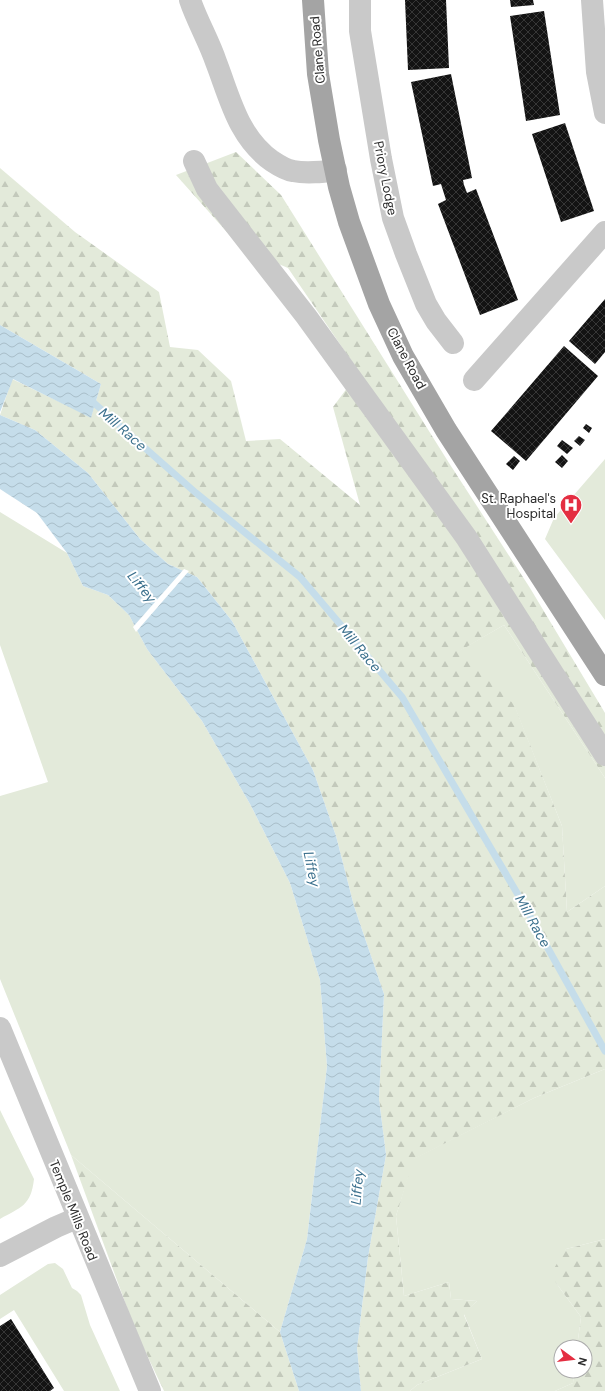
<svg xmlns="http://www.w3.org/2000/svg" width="605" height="1391" font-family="'DM Sans',sans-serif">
<defs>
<pattern id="forest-firs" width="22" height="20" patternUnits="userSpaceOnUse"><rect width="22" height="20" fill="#e3eada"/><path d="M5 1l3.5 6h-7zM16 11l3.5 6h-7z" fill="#c3c9bb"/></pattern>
<pattern id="water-waves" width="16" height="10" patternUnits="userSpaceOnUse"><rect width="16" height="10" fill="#c5ddea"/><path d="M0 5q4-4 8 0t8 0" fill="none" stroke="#a9bec9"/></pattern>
<pattern id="building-cross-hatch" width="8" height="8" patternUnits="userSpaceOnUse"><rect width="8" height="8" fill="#131313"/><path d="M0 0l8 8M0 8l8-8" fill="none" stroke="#363636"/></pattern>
</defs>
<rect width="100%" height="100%" fill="#fff"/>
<path fill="#e3eada" d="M605,459V620L545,539L554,518Z
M0,512L67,553L83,586L108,595L129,615L147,649L202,721L250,804L290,883L320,980L327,1066L307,1239L280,1332L71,1155L0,979V796L48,782L0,645Z
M504,625L605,778V886L567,912L562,826L514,705L457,652Z
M605,1069V1239L566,1249L556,1283L581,1317L577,1347H561V1371H574L573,1383L555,1391H410L417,1385L482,1359L464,1314L477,1301L451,1299L449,1282L404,1296L396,1216L413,1159L534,1098Z
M0,1110L34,1179C31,1206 21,1207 0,1219Z
M55,1263L63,1269L72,1288L77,1291L81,1295L90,1325L120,1391H64L14,1310L0,1319V1295L48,1264Z"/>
<path fill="url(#forest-firs)" d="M236,152L281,195L449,463L530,588L605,713V778L504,625L458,652L514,704L562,826L567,912L605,886V1069L534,1098L414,1159L396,1216L404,1296L449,1282L451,1299L477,1301L464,1315L482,1359L417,1385L410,1391H361L357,1348L368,1257L386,1155L379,1099L384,994L354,906L336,836L313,770L232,621L197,577L168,564L140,539L88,473L35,430L0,415L12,379L91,417L101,384L0,325V168L75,232L159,292L170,347L198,350L231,381L246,441L280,439L360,505L333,407L359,372L288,268L241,248L176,175Z
M71,1155L280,1332L299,1391H164L136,1332Z
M605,1239V1391H555L573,1383L574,1371H585V1347H577L581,1317L556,1283L553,1270L566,1249Z"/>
<path fill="url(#water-waves)" d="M0,325L101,384L91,418L13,379L0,412Z
M0,415L35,430L88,473L140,539L168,564L197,577L232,621L313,770L336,836L354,906L384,994L379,1099L386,1155L368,1257L357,1348L361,1391H299L280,1332L307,1239L327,1066L320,980L290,883L250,804L202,721L147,649L129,615L108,595L83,586L67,553L37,513L0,489Z"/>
<path fill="#fff" d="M184,569L189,571L136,632L133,627Z"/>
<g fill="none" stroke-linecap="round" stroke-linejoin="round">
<path stroke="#c5ddea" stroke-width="7" d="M88,399L94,403L196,493L300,577L402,697L520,898L605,1051"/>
</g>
<path fill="url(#building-cross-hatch)" d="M405,0H446L449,68L408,70Z
M510,0H533L534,5L511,7Z
M544,11L560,115L526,121L510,16Z
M451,74L472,178L463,180L464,185L467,193L476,189L518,300L480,315L438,204L446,200L441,184L433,186L411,82Z
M565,123L594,211L561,222L532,134Z
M605,299V352L595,364L569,341Z
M564,346L598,376L526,461L491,431Z
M586,424L592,428L589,433L583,428Z
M579,436L585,440L580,446L574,441Z
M562,440L573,448L567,454L557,446Z
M562,455L568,461L562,468L555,462Z
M514,456L520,461L513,470L506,464Z
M11,1319L54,1388L50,1391H0V1326Z"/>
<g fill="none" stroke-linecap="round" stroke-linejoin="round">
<path stroke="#c9c9c9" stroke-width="22" d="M190,0C197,21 209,41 216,62C230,98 238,137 272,161C278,165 286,170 293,171C307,174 322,172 336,170
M360,0V31L381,159L393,218L406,254L426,304L436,321L453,343
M592,0L597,72L605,113
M194,161L207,189L306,316L466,537L605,755
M474,380L605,232
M0,1028L150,1391
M0,1256L56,1227L77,1218"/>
<path stroke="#a4a4a4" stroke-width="22" d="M313,0L318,74L329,140L339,187L349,222L379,304L403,356L446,430L605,675"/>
</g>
<defs>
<g id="hospital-pin" transform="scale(1.15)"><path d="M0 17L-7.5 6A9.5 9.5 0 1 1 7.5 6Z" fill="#e42e41" stroke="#fff"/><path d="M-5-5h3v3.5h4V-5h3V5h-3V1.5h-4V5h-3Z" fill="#fff"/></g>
</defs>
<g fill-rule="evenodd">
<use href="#hospital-pin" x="571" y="505"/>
</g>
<g text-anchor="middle" stroke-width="4" stroke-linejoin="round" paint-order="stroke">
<g font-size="13" fill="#2c2c2c" stroke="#fff">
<text transform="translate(317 50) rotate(-95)" y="5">Clane Road</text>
<text transform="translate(386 178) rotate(79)" y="5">Priory Lodge</text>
<text transform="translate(407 358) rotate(62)" y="5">Clane Road</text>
<text transform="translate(74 1210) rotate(68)" y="5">Temple Mills Road</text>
</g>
<g font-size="13" fill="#2c2c2c" stroke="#fff" text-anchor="end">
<text x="556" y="503">St. Raphael's<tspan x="556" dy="15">Hospital</tspan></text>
</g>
<g font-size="14" font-style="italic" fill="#3b708d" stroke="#fff">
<text transform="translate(123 429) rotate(41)" y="5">Mill Race</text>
<text transform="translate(142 587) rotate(51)" y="5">Liffey</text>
<text transform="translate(360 648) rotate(50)" y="5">Mill Race</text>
<text transform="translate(312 869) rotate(78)" y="5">Liffey</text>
<text transform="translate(533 921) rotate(61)" y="5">Mill Race</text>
<text transform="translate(357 1187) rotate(-85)" y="5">Liffey</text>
</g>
</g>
<g transform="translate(573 1359) rotate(105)"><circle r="19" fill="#ffffff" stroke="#ababab"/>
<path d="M0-3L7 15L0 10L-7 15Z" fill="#e42e41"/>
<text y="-6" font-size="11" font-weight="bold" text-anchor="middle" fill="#2c2c2c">N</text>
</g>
</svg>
